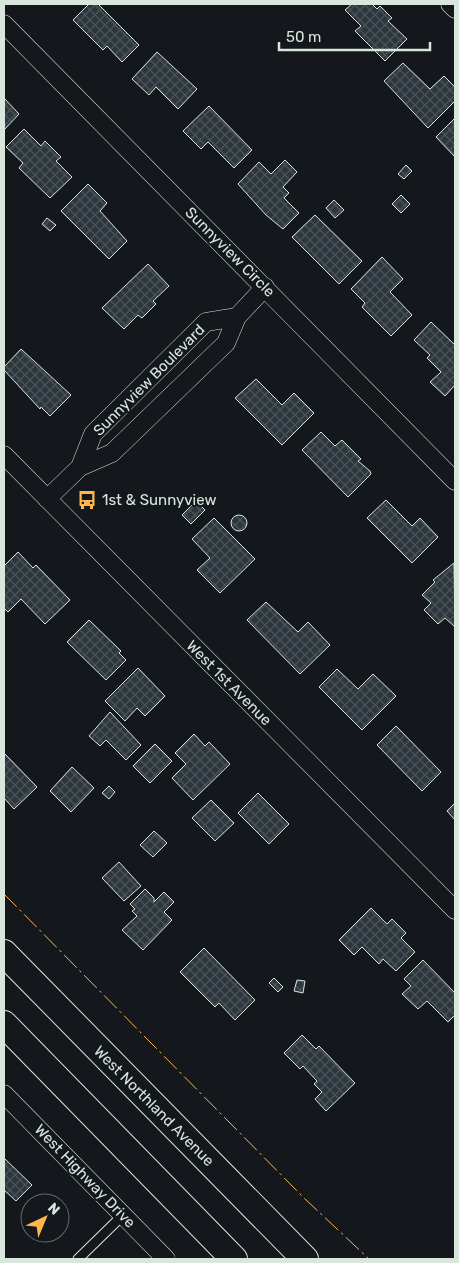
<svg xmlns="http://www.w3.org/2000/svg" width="459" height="1263" font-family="Rubik,sans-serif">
<defs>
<pattern id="building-cross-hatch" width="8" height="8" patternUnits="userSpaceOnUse" patternTransform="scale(1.25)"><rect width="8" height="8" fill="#2c363c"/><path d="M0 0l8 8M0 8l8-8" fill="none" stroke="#4a5358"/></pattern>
</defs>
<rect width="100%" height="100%" fill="#14181c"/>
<path fill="url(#building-cross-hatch)" stroke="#d8e6dc" d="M89,4H98L139,45L122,62L107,46L103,50L73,20Z
M352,4H372L377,9L380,6L392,18L388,21L407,39L385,61L355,31L361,26L345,10Z
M157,52L197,89L178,109L156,87L149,95L132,79Z
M403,63L430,89L444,76L455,87V101L428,128L384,81Z
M4,98L19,114L4,130Z
M209,106L252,150L234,168L208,142L201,149L183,131Z
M455,118V157L436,137Z
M24,129L41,146L45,141L61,157L56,161L72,177L50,198L19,168L23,163L6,147Z
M285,160L297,172L283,187L289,193L284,198L299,213L283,229L266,215L238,184L259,162L271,174Z
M406,165L412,171L404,179L398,174Z
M88,184L107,203L100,211L127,241L109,259L61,211Z
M401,195L410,204L401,213L392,204Z
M334,200L344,210L335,218L326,208Z
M315,215L362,261L339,284L292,237Z
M47,218L56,225L50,231L42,224Z
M382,257L403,279L390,292L412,315L391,336L362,307L365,303L351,289Z
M148,264L169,286L153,301L156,304L142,318L138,315L124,329L102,308Z
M431,322L455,345V385L445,396L430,382L441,372L427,358L430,355L414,340Z
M21,349L71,395L50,416L41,407L40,409L4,370V367Z
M256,379L282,405L294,393L314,413L282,445L235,398Z
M321,432L335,446L342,440L361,459L358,461L370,471L371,474L348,497L302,450Z
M386,500L412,526L420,518L438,537L412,563L367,518Z
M196,501L205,510L191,524L182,515Z
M231 523a8 8 0 1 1 16 0a8 8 0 1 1-16 0Z
M214,518L255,559L220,593L197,570L210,558L192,539Z
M18,552L33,568L36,565L70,600L45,624L21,599L8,612L4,608V566Z
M454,563L455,625L454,626L445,618L438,624L424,610L431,603L422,595L435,582L433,580Z
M266,602L298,632L308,622L330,645L300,674L247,620Z
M89,620L121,651L119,653L126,660L106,680L67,642Z
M138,668L165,696L145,716L137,708L125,721L105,701Z
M337,669L358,689L373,674L396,696L362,730L319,687Z
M110,712L141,745L126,760L106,740L100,746L89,736Z
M396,726L441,772L422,791L377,745Z
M194,734L205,746L209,742L230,764L193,800L172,778L186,764L175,753Z
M155,744L172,761L150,783L133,766Z
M4,753L37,787L14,809L4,798Z
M72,767L94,788L71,812L50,791Z
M109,786L115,792L109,799L102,793Z
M258,793L289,824L269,844L238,813Z
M211,800L234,823L215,841L192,818Z
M455,803V820L447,811Z
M154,831L167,843L153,857L140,845Z
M119,862L141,886L124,901L102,878Z
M145,889L154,898V902L164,892L174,902L164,912L172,920L143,950L122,930L137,916L132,911L135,909L130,904Z
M371,908L387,924L392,919L406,933L401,938L415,952L396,971L383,959L379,964L362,947L354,955L339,940Z
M204,948L255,1000L235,1020L219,1003L215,1007L180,972Z
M423,960L455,993V1015L448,1022L427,1001L418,1009L402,994L411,986L404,979Z
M274,978L283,987L278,992L269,983Z
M297,980L305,981L303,993L294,991Z
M302,1035L316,1049L319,1046L355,1083L326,1111L315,1099L322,1092L314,1084L317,1081L303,1066L300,1069L284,1053Z
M4,1158L32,1185L16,1201L4,1190Z"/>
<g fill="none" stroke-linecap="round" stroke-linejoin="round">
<g stroke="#d8e6dc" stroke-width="11">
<path id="lane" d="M78,1259L123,1215"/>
</g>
<g stroke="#d8e6dc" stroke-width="19">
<path id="street" d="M450,4L455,9
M4,24L455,481
M4,455L455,910
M80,467L93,434L206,322L237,317
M47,499L80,467L112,453L226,343L237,317L265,287
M4,1094L166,1259"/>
</g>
<g stroke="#d8e6dc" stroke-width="28">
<path id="secondary" d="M4,953L305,1259
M4,1024L234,1259"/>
</g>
<use href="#lane" stroke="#14181c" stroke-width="9"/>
<use href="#street" stroke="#14181c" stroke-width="18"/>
<use href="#secondary" stroke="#14181c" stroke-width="26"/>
<path stroke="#ffb74d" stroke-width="1" stroke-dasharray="18 4 2.5 4" stroke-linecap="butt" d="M4,894L304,1198L369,1259"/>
</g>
<defs>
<g id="bus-bare" transform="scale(1.5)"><path d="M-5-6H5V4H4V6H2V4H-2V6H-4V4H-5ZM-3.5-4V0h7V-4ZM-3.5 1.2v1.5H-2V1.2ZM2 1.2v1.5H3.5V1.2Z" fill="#ffb74d" stroke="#14181c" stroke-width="2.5" paint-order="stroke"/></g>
</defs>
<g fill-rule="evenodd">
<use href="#bus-bare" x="87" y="500"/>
</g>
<g text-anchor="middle" stroke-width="4" stroke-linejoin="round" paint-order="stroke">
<g font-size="15" fill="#d8e6dc" stroke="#14181c">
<text transform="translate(230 252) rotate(45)" y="5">Sunnyview Circle</text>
<text transform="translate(149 380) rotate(-45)" y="5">Sunnyview Boulevard</text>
<text transform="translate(229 683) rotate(45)" y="5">West 1st Avenue</text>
<text transform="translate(154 1106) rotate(45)" y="5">West Northland Avenue</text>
<text transform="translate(85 1176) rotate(46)" y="5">West Highway Drive</text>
</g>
<g font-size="15" fill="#d8e6dc" stroke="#14181c" text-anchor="start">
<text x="102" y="505">1st &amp; Sunnyview</text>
</g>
</g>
<rect width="459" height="1263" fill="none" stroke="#d8e6dc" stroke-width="10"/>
<g transform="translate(45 1218) rotate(44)"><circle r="24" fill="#14181c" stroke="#626a69"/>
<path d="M0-4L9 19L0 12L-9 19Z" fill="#ffb74d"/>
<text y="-8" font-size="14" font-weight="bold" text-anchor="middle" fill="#d8e6dc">N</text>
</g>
<path d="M279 42v8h151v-8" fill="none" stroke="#d8e6dc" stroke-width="2.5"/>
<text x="286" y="42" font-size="15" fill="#d8e6dc" stroke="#14181c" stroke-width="4" paint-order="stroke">50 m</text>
</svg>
